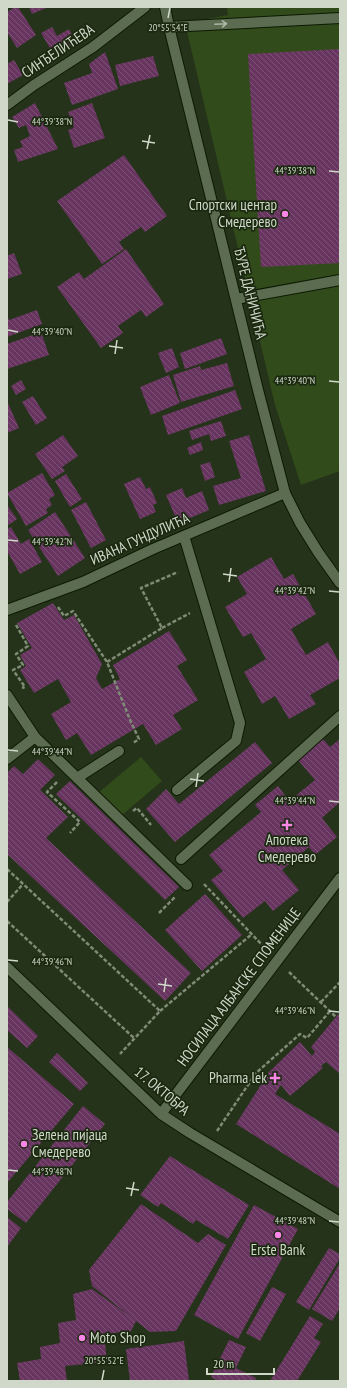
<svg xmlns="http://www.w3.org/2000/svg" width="347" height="1388" font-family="'PT Sans Narrow',sans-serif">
<defs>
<pattern id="building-back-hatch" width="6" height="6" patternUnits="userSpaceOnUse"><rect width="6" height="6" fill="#683560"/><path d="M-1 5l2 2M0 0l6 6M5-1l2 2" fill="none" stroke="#7d5275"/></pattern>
</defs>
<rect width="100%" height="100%" fill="#243319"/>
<path fill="#314b1b" d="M227,7H340V471L301,485L275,405L185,23L228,15Z
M141,757L162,781L121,816L98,793Z"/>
<path fill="url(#building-back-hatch)" d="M15,7H18L36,35L17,48L7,32V12Z
M29,7H45L46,8L32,14Z
M52,27L57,36L69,29L76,43L54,55L41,33Z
M340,49V263L261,267L248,54Z
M105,52L118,89L72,105L64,83L92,73L89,64Z
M153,56L159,76L120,86L115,65Z
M14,60L23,75L7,84V64Z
M35,103L58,149L18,162L14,150L23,147L20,141L30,136L26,125L19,128L12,117Z
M92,103L105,138L74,148L68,130L74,128L68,112Z
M124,155L167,216L145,232L141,227L119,242L124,249L102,264L57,201Z
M126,249L164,304L146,317L141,310L118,326L123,333L101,348L57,287L79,272L84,279Z
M14,253L22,274L7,279V256Z
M37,310L42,324L7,337V315L9,320Z
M41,332L49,355L7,369V344Z
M221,338L227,354L185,369L180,353Z
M172,348L179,367L166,373L158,353Z
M227,363L234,386L181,402L173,375L200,366L201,370Z
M169,375L180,403L151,415L140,387Z
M21,380L26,389L16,395L11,386Z
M235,390L242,409L168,435L162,416Z
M33,396L47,418L36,425L22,402Z
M7,401L19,428L7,433Z
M221,421L226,436L211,441L209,434L192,440L189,431Z
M63,435L78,456L62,467L65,471L52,479L35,454Z
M249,435L266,491L219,505L213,486L241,478L229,441Z
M201,442L203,450L190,455L187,448Z
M210,462L215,477L205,481L200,465Z
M42,473L55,495L49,499L52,505L46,509L48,513L26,526L7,493Z
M66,474L82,499L70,507L55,481Z
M140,477L146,489L150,487L157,503L153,505L156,512L140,519L124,484Z
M182,488L186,498L202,491L209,510L178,523L166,495Z
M86,502L106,540L91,548L71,510Z
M7,505L17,519L9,525L7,522Z
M55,512L85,558L58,576L28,530Z
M11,527L21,544L29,539L42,562L20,574L7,551V529Z
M271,557L284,579L293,574L316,614L291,629L306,655L328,642L340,664V678L310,695L316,704L289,719L275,696L262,704L244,672L266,659L251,633L243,637L225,607L247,594L237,577Z
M53,603L64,620L74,615L102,664L96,678L102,689L120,679L113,665L169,631L187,660L177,666L198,700L173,715L182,729L156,745L143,724L91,755L77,733L66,740L51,714L71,702L58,679L34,693L20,670L26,666L20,655L32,648L17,623Z
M323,739L330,747L340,739V802L322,818L337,837L315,855L309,847L282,870L299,890L273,911L265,901L243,918L211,880L223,871L209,855L261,812L255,805L278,786L289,801L315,780L298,760Z
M255,742L272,763L175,842L146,809L166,789L179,804Z
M38,759L55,775L40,790L68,817L46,838L191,973L165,1001L7,854V773L14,766L23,774Z
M70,781L179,887L165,900L56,794Z
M205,894L242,935L202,971L165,930Z
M7,1006L38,1036L27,1048L7,1030Z
M340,1012V1074L326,1062L321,1066L323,1068L290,1096L281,1085L275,1094L340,1134V1189L236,1124L269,1072L300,1042L312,1056L315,1052L311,1047Z
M7,1047L74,1104L7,1183Z
M57,1053L88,1083L80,1091L49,1062Z
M83,1106L105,1124L26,1223L7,1209V1202Z
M170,1156L249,1205L228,1239L196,1220L193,1224L161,1203L158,1207L140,1195Z
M141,1204L198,1243L208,1234L226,1245L176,1331L150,1332L136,1321L131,1331L104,1334L107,1362L65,1366L67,1381H20L17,1363L41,1359L40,1347L60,1343L58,1323L76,1320L73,1294L92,1289L131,1317L92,1286L89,1270Z
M254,1205L298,1229L238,1339L194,1315Z
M7,1217L21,1228L7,1247Z
M329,1248L340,1254V1258L309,1310L296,1302Z
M340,1263V1308L332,1321L312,1309Z
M272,1287L286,1294L260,1341L246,1333Z
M310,1316L323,1324L314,1338L321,1342L297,1381H270Z
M229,1340L246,1347L236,1368L256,1378L255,1381H218L211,1377Z
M184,1341L189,1381H130L126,1349Z"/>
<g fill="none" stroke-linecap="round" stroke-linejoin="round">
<g stroke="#0d1a03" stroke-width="12">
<path id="lane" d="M169,27L340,18
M236,299L340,280
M7,695L35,737L187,885
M7,759L35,737
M77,778L119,751
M177,790L236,741L240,723L184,536
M181,859L340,716"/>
</g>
<g stroke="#0d1a03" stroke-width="12">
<path id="street" d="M7,105L34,85L93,47L145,7
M7,610L83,582L153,549L285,493"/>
</g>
<g stroke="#0d1a03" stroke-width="12">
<path id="secondary" d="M165,7L169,27L258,390L285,493L300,523L318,552L340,583
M7,967L161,1114L190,1133L340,1222
M161,1114L340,878"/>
</g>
<path stroke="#7f8b77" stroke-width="2.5" stroke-dasharray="4 2" stroke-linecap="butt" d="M58,607L64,616L73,611L107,662L130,720L139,739L133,743
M16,625L28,646L16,654L23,665L13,670L25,687L22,688
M162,628L190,613
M107,662L162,628L141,588L178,572
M57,782L47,792L80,822L70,833
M133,811L137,808L151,825
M7,869L160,1011L120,1054
M204,884L265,948
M7,902L23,884
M159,913L175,897
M7,921L134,1038
M289,972L336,1017
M321,1002L340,982
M160,1011L252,934
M217,1131L256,1073L300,1034L307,1038L330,1011"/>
<use href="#lane" stroke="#5b6c50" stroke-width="10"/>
<use href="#street" stroke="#5b6c50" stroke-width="10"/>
<use href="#secondary" stroke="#5b6c50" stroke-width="10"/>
</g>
<defs><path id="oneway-shaft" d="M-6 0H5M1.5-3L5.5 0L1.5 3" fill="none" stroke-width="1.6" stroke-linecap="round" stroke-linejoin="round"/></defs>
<use stroke="#acb8a5" href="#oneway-shaft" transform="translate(221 24) rotate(-3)"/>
<path fill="none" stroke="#cfd8c9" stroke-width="1.5" d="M168,18L170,8M8,120L18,122M142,141L155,143M147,149L150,135M329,171L339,172M8,330L18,332M109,346L123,348M115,354L117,340M329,381L339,382M8,540L18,541M223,574L237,576M229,582L231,568M329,591L339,592M8,750L18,751M190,779L204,781M196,787L198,773M329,801L339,802M8,960L18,961M158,984L172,986M164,992L166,978M329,1011L339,1012M8,1170L18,1171M126,1188L139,1190M131,1196L134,1182M329,1221L339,1222M102,1380L104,1370"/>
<g fill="#fa87e7" stroke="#1b2910" stroke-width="1.5">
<circle cx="285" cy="214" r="4"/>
<path d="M285 819h4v4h4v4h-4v4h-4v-4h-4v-4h4z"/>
<path d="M273 1072h4v4h4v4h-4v4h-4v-4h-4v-4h4z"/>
<circle cx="24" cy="1144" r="4"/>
<circle cx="278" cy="1235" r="4"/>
<circle cx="82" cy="1338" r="4"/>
</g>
<g text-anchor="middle" stroke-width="3.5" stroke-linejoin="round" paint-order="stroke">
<g font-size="15" fill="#cfd8c9" stroke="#1b2910">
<text transform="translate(58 51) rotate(-34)" y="5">СИНЂЕЛИЋЕВА</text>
<text transform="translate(250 293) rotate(76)" y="5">ЂУРЕ ДАНИЧИЋА</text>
<text transform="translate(140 539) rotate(-24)" y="5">ИВАНА ГУНДУЛИЋА</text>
<text transform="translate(239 987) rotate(-53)" y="5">НОСИЛАЦА АЛБАНСКЕ СПОМЕНИЦЕ</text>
<text transform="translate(162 1091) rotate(40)" y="5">17. ОКТОБРА</text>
</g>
<g font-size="15" fill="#cfd8c9" stroke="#1b2910" text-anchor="end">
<text x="277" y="210">Спортски центар<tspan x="277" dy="17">Смедерево</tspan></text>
<text x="287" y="845" text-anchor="middle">Апотека<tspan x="287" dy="17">Смедерево</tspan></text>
<text x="267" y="1083">Pharma lek</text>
<text x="32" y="1140" text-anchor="start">Зелена пијаца<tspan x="32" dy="17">Смедерево</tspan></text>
<text x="278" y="1255" text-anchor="middle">Erste Bank</text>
<text x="90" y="1343" text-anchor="start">Moto Shop</text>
</g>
</g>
<g font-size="10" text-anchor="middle" fill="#cfd8c9" stroke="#1b2910" stroke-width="3.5" stroke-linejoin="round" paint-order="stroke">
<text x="168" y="31">20°55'54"E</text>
<text x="52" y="125">44°39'38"N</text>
<text x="295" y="174">44°39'38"N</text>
<text x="52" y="335">44°39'40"N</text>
<text x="295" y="384">44°39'40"N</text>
<text x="52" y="545">44°39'42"N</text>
<text x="295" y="594">44°39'42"N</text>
<text x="52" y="755">44°39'44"N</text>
<text x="295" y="804">44°39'44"N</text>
<text x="52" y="965">44°39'46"N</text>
<text x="295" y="1014">44°39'46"N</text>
<text x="52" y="1175">44°39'48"N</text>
<text x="295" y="1224">44°39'48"N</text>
<text x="104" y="1364">20°55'52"E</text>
</g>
<rect width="347" height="1388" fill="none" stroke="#cfd8c9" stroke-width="16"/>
<path d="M207 1368v6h67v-6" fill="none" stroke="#cfd8c9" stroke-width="2"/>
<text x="213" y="1368" font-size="12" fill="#cfd8c9" stroke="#1b2910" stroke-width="3" paint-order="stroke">20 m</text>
</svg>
